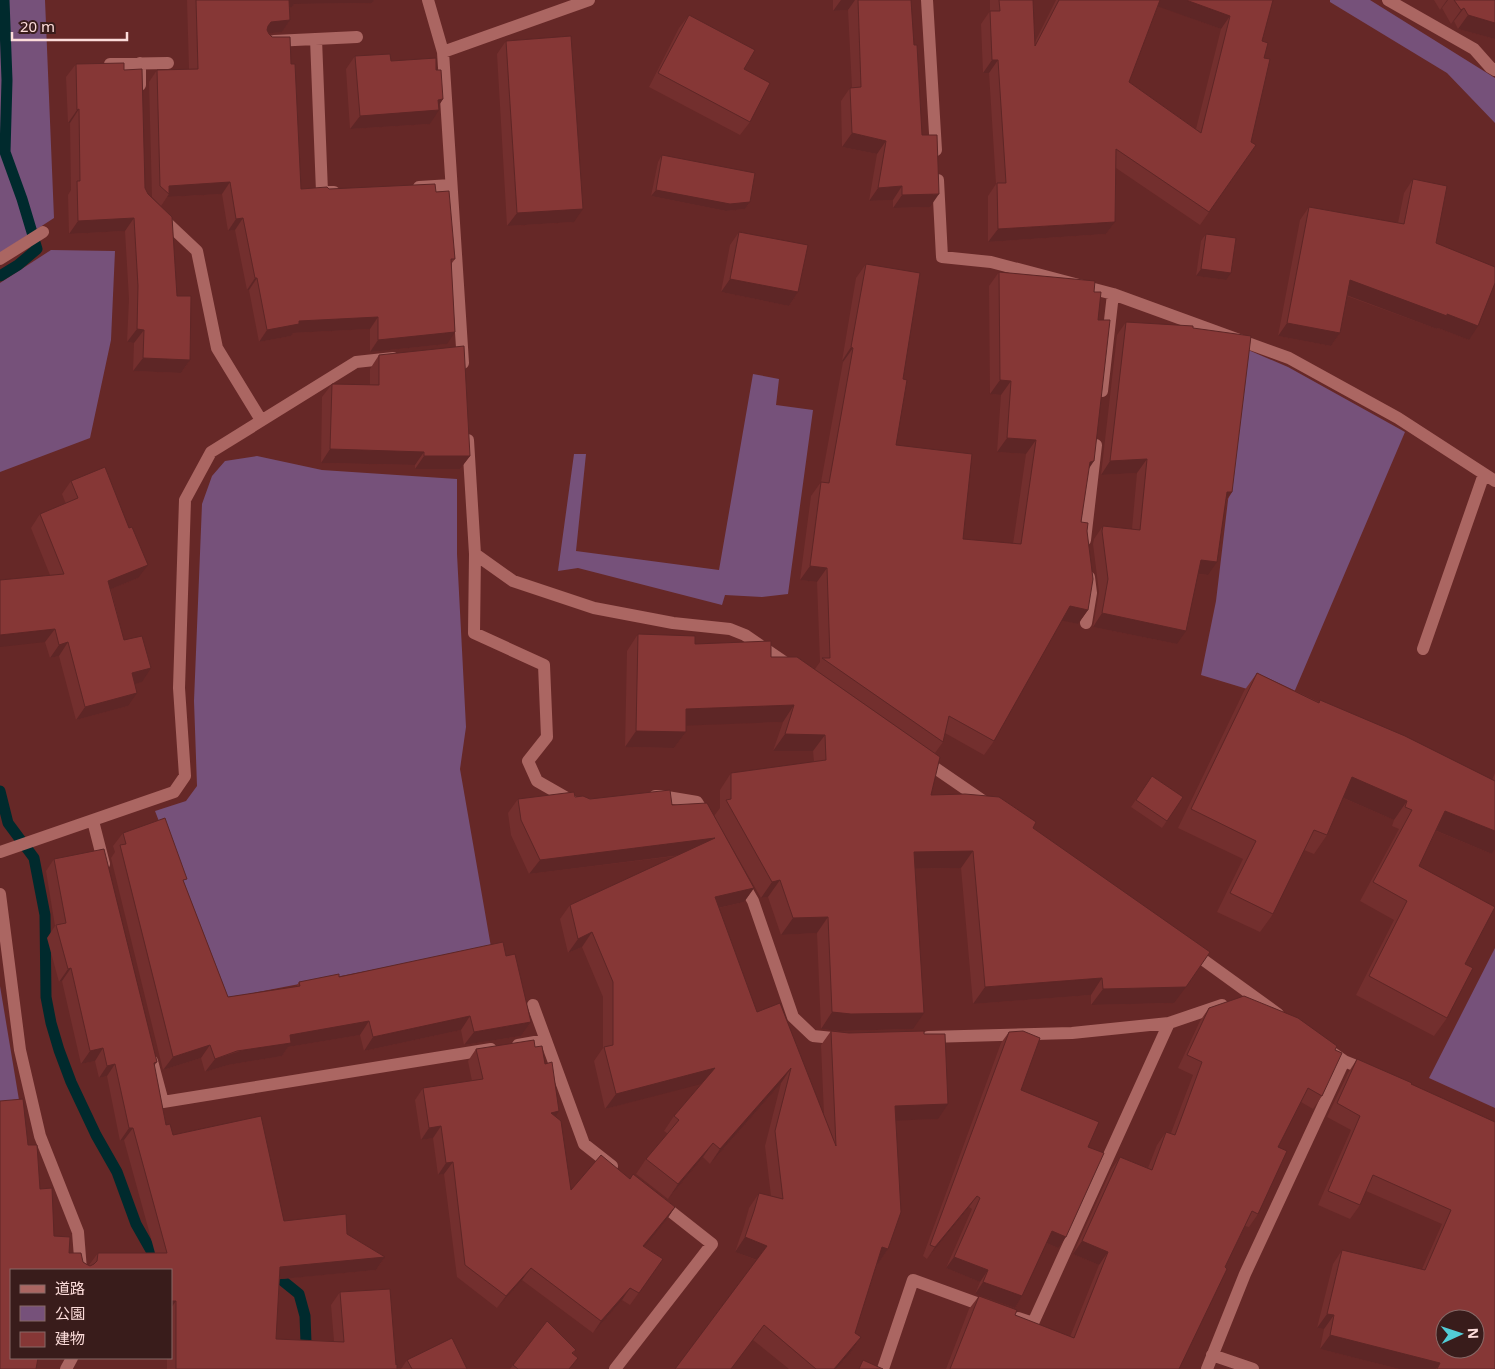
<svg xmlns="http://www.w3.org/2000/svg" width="1495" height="1369" font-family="'Noto Sans','Noto Sans JP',sans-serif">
<rect width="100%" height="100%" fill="#662827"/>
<path fill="#76517a" d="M0,0H45L54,218L0,253Z
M1330,0H1370L1495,78V123L1447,73L1330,2Z
M51,250L115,251L111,340L90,438L0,472V283Z
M1246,349L1288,367L1405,432L1290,702L1201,675L1216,601Z
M753,374L779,379L776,405L813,410L788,594L762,597L725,595L722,605L578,568L558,571L574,454H586L576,551L719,570Z
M257,456L322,470L457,479V554L466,727L460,769L491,947L227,998L155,811L186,801L197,786L194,701L202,504L212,476L225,461Z
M1495,948V1108L1429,1078Z
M0,986L20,1106L0,1109Z"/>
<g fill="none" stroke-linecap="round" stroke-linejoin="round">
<path stroke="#002a2d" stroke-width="11" d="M0,276L18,265L37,249L22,199L5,152L7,80L4,0
M0,791L8,823L34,858L45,915L46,997L51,1023L59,1050L71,1082L96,1135L117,1172L136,1224L153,1254L165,1256
M266,1274L278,1277L299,1294L305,1316L307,1369"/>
<path stroke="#ab6662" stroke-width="12" d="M428,0L443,52L463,363
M927,0L936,150
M1388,0L1474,49L1490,67L1495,70
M316,39L322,192H334
M274,41L357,37
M443,52L589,0
M140,63V85
M110,64L168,63
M938,180L942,257L991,262L1113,294L1289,358L1398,418L1495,481
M419,187L451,185
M162,218L197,251L217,348L261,420
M0,259L43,232
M1102,391L1113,294
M468,440L475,554L513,581L594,608L673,623L730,629L745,635L790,666
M1085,540L1096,445
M475,554L474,633L544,665L547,737L528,761L537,781L572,801
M1086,623L1091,593L1089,577
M1423,649L1484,474
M925,761L989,805
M655,796H661L697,802L706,817
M93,821L104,864
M0,852L174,792L185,776L179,688L185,500L211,452L356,362L393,358
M741,880L753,901L793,1017L813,1036L843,1039
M0,894L20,1050L40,1136L78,1232L81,1270
M1191,951L1278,1014
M533,1005L584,1144L612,1166
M928,1037L1072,1033L1169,1023L1222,1005
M518,1045L546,1040
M1327,1049L1344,1061L1369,1071
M152,1061L163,1102L491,1049
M1018,1318L1033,1323L1169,1023
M1212,1355L1253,1369
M66,1369L72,1358
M615,1369L712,1244L660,1203
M883,1369L913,1280L990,1308
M1207,1369L1245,1274L1344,1061"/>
</g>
<path fill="#732f2e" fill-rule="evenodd" d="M187,0H374L372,3L294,4L292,7H290V20L282,32L269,33L291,64L301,189L436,192L455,259L452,263L447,344L370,352V329L293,333L291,336L259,342L249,290H247L235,230L228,231L222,194L167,197L161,206L152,197L149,82L157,70L189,69Z
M833,0H903L914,45L922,135L930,207L893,208V200L869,201L877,154L842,147L841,101L850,88H852L848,10L833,11Z
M990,0H1033L1035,42L1056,0H1273L1262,41L1264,58L1251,142L1256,145L1200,225L1116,168L1115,222L1106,234L988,242V196L996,184L989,73H983L981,24L990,11ZM1158,6L1221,29L1196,129L1129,82Z
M1434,0H1495V39L1458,29L1454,21L1451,24L1442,8L1440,10Z
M689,15L744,69L750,122L740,135L649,87L679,28Z
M506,41L574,222L507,226L497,54Z
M355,56L391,61L436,70L443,99L439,105L430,124L350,129L346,69Z
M76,64L124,70L145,188L177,296L190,360L181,373L133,371L134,343L127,342L129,299L125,231L69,234L68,195L71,190L70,123H68L66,77Z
M662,155L750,202L745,209L726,211L651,196L658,162Z
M1413,179L1469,340L1438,328L1437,329L1347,296L1340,333L1331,346L1278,336L1300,220L1309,207L1398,223L1404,193Z
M739,232L798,292L789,306L721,292L730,245Z
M1206,234L1226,280L1196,276L1201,241Z
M866,264L903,379L896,445L963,539L1013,544L1026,454L997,452L1001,395L990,394L989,286L999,272L1094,292L1098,320L1088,470L1081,522L1087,531L1088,610L1078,624L1062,620L994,741L984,755L945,733L943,742L935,753L931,795L1033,828L1174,1003L1091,1005V995L973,1004L961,868L915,869L913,1029L839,1031L821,1029L817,933L781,935L768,897L761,898L714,816L720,808V790L731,773L814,762L813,751H773L783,722L686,725V732L674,748L625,747L627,651L638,634L771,657L815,669L820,662L817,582L800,580L811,496L821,482L843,362L842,361L856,278Z
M1126,322L1193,328L1232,492L1226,502L1208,575L1198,574L1177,644L1093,627L1099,592L1093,544L1094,539L1103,526L1132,529L1137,473L1101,475L1117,335Z
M379,355L470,456L460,469H415V465L321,463L322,397L332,384L370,385V369Z
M71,481L138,578L111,589L124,640L142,682L135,683L128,706L76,720L59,656L50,658L45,642L50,575L31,528L40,514L66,504L62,494Z
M1257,673L1319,702L1320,700L1492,780L1495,773V850H1494L1492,854L1436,831L1419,866L1465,964L1447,1018L1434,1036L1356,995L1394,920L1360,901L1399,829L1392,826L1394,820L1343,798L1327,835L1314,854L1304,850L1273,914L1260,932L1217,912L1243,859L1178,828L1244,691Z
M1152,776L1183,797L1162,828L1131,807Z
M575,797L672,805L754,888L744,902L719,908L757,1012L824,1115L821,1045L831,1031L938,1119L896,1120L888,1249L878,1264L877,1263L855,1333L861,1337L851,1352L836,1369H789L753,1340L756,1260L735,1252L744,1226L749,1208L759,1193L771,1196L765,1146L781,1083L710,1164L703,1157L668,1199L636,1174L646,1159L668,1134L664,1131L674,1116L702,1083L605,1109L594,1061L603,1048V997L582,947L568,953L560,919L570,905L676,856L529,874L511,835L508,813L518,799Z
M123,833L184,883L228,997L296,987L299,982L506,956L531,1022L521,1036L464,1045L461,1030L364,1051L360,1035L288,1047L282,1056L228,1065L205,1072L201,1058L163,1070L111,858L115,852L113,846Z
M54,859L157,1062L154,1066L166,1125L173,1135L284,1221L347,1234L385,1257L376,1270L279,1279L276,1339L334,1341L331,1305L340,1292L396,1365L397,1369H167V1358H171V1270H11L28,1145L54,1236L69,1253L83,1262L86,1264L89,1265L98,1253H155L124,1140L120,1141L107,1076L99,1078L95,1061L81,1064L62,981L59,982L47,938L55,926L46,871Z
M1209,1008L1335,1050L1322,1096L1313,1109L1301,1102L1278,1147L1258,1214L1249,1227L1245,1226L1225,1267L1179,1369H946L969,1309L979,1296L1015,1315L1070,1337L1099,1265L1073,1254L1111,1170L1120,1157L1148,1168L1157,1145L1166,1132L1171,1133L1193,1075L1178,1068L1200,1021Z
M1009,1032L1021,1090L1088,1147L1058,1248L1046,1243L1022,1296L1015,1308L975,1294L980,1282L946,1268L972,1209L969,1207L927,1259L923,1256L1001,1043Z
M535,1047L545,1064L571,1190L630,1179L675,1207L667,1219L644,1246L663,1259L630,1305L622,1300L593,1333L522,1280L497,1308L457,1277L444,1174L438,1175L433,1138L421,1140L415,1100L423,1088L472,1081L468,1061L476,1049Z
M1357,1059L1411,1084L1495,1122V1369H1399L1320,1349L1324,1329L1317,1328L1333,1264L1342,1250L1422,1269L1442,1224L1366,1191L1360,1205L1350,1219L1318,1205L1351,1130L1327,1117L1348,1073Z
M576,1350L573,1354L570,1369H510L513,1365Z
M407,1360L467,1369H401Z"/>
<path fill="#5e2626" d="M286,0H374L372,3L294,4L292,7L281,8Z
M841,0H855L848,10L833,11Z
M1158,0H1186L1230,16L1221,29L1154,5Z
M1447,0H1448L1442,8L1440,10Z
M1464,8L1454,21L1451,24L1461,10Z
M1468,15L1495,23V39L1458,29Z
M290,20L282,32L263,34L268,26L271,22Z
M992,60H998L989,73H983Z
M443,99L435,111L439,110L430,124L350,129L360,116L438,100Z
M79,109L70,123H68L77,110Z
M852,133L886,141L877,154L842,147Z
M230,182L222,194L167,197L169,194V186Z
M902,186L893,200L869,201L878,188Z
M656,190L750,202L745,209L726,211L651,196Z
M939,194L930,207L893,208L902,195Z
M583,209L574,222L507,226L517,213Z
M134,218L125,231L69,234L78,221Z
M243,218L235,230L228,231L236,219Z
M1115,222L1106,234L988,242L998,229Z
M1201,269L1231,273L1226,280L1196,276Z
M255,278H257L249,290H247Z
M730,279L798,292L789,306L721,292Z
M1350,280L1447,314L1478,326L1469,340L1438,328L1437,329L1341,293Z
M378,317L370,329L293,333L291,336L259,342L267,330L299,321Z
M1287,323L1340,333L1331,346L1278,336Z
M137,329L144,330L134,343L127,342Z
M455,332L447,344L370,352L378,340Z
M851,347L853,348L843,362L842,361Z
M143,358L190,360L181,373L133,371Z
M1000,380L1011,381L1001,395L990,394Z
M1007,438L1036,440L1026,454L997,452Z
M330,449L424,452L415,465L321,463Z
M424,456H470L460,469H415Z
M1147,459L1137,473L1101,475L1110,461Z
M1094,461L1084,476L1090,462Z
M1227,492H1232L1223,505Z
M1201,560L1217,562L1208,575L1192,573Z
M148,565L138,578L99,594L108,581Z
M810,566L827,568L817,582L800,580Z
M1070,606L1088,610L1078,624L1060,620Z
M1102,613L1186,631L1177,644L1093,627Z
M55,629L45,642L0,647V635Z
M68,642L59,656L50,658L59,645Z
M151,668L142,682L123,687L132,673Z
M137,693L128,706L76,720L85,707Z
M794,705L783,722L675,726L686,709Z
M636,731L686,732L674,748L625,747Z
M785,734L825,735L813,751H773Z
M1352,777L1407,801L1394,820L1339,796Z
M1445,811L1495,831V850H1494L1492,854L1432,829Z
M715,838L705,852L529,874L540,860Z
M973,851L961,868L902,869L914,852Z
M780,880L768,897L761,898L772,882Z
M754,888L744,902L705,911L715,897Z
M828,917L817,933L781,935L793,918Z
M592,932L582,947L568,953L578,939Z
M71,968L62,981L59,982L68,969Z
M1102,978L1091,995L973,1004L985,987Z
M1186,987L1174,1003L1091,1005L1103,989Z
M832,1012L924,1013L913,1029L839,1031L821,1029Z
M470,1016L461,1030L364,1051L373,1037Z
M369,1021L360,1035L288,1047L282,1056L228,1065L205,1072L215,1059L290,1035Z
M531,1022L521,1036L464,1045L474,1032Z
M210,1045L201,1058L163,1070L173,1057Z
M103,1048L95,1061L81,1064L90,1051Z
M115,1064L107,1076L99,1078L107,1066Z
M715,1068L705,1083L605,1109L616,1094Z
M791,1068L781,1083L710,1164L720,1149Z
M948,1104L938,1119L885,1121L895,1106Z
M559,1111L551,1123V1113Z
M441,1126L433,1138L421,1140L429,1128Z
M129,1128H133L124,1140L120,1141Z
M713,1143L703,1157L668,1199L678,1184Z
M453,1162L444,1174L438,1175L446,1163Z
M977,1196L969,1207L927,1259L935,1247Z
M675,1207L667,1219L635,1258L643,1246Z
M1052,1231L1066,1237L1058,1248L1044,1242Z
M745,1237L767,1246L757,1260L735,1252Z
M1082,1241L1108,1252L1099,1265L1073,1254Z
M882,1247L888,1249L878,1264L872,1261Z
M385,1257L376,1270L271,1280L280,1267Z
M954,1257L988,1270L980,1282L946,1268Z
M531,1268L522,1280L497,1308L506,1296Z
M983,1282L1022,1296L1015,1308L975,1294Z
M630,1288L622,1300L593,1333L601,1321Z
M171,1301H176L171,1308Z
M1327,1314L1334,1315L1324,1329L1317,1328Z
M1330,1335L1440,1363L1436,1369H1399L1320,1349Z
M861,1337L851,1352L836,1369H834Z"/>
<path fill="#863736" stroke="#5e2626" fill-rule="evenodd" d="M196,0H289L290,20L271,22L268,26L267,30L269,34L272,37H290L291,64H295L301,189L327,187L329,189L435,184L436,192L449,191L455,259H451L455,332L378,340V317L299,321V324L267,330L257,278H255L243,218L236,219L230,182L169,186V194L160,186L157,70L198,69Z
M858,0H911L914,45H917L922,135H937L939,194L902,195V186L878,188L886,141L852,133L850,88L861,87Z
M999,0H1033L1035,46L1059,0H1160L1129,82L1201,133L1230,16L1186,0H1273L1262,41L1268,43L1264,58L1270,59L1251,142L1256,145L1209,212L1116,149L1115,222L998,229L997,183H1006L998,60H992L990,11H1000Z
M1454,0H1495V23L1468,15L1464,8L1461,10Z
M689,15L755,50L744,69L770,83L750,122L658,73Z
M571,36L583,209L517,213L506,41Z
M390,54L391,61L436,58V70H441L443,99L438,100L439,110L360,116L355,56Z
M124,63V70L142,69L145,188L148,194L172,217L177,296H191L190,360L143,358L144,330L137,329L138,286L134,218L78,221L77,181H80L79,109L77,110L76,64Z
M662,155L755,173L750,202L730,204L656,190Z
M1413,179L1447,186L1436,243L1495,267V283L1478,326L1447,314V316L1350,280L1340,333L1287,323L1309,207L1404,224Z
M739,232L808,245L798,292L730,279Z
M1206,234L1236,238L1231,273L1201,269Z
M866,264L920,273L903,379L907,380L896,445L972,454L963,539L1021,544L1036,440L1007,438L1011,381L1000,380L999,272L1095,281L1094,292H1101L1098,320H1110L1094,461L1090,462L1081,522L1088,523L1087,531L1093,579L1088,610L1070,606L994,741L949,716L943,742L822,658H830L827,568L810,566L821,482L829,483L853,348L851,347Z
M1126,322L1193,326V328L1251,336L1232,492H1227L1217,562L1201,560L1186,631L1102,613L1108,579L1102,531L1103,526L1140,530L1147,459L1110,461Z
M464,346L470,456H424V452L330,449L332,384L379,385V355Z
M105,467L129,528L132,527L148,565L108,581L124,640L142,636L151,668L132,673L137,693L85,707L68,642L59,645L55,629L0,635V580L64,574L40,514L78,498L71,481Z
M638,634L695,636V644L771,641V657H797L940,757L931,795L965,794L999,797L1036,822L1033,828L1210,952L1186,987L1103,989L1102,978L985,987L973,851L914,852L924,1013L851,1014L832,1012L828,917L793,918L780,880L772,882L726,800L731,799V773L826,760L825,735L785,734L794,705L686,709V732L636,731Z
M1257,673L1319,703L1320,700L1405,736L1495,781V831L1445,811L1419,866L1495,907L1465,964L1473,968L1447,1018L1369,976L1407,901L1373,882L1412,810L1405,807L1407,801L1352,777L1327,835L1314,830L1273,914L1230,893L1256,841L1191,809Z
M1152,776L1183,797L1167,821L1136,800Z
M670,790L672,805L707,803L754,888L715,897L757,1012L780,1003L836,1146L831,1031L849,1033L924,1031V1034H945L948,1104L895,1106L901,1212L888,1249L882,1247L855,1333L861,1337L834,1369H816L764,1325L731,1369H675L767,1246L745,1237L754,1211L759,1193L783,1199L775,1131L791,1068L720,1149L713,1143L678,1184L646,1159L679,1120L674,1116L715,1068L616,1094L604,1047L613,1045V982L592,932L578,939L570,905L715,838L540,860L521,820L518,799L574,792L575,797L583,796L590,799Z
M165,818L187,879L183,880L228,997L300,986L299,982L339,974V977L503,942L506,956L515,954L531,1022L474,1032L470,1016L373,1037L369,1021L290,1035L291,1043L237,1051L215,1059L210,1045L173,1057L120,845L126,844L123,833Z
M104,849L157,1062L154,1063L166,1125L170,1124L173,1135L261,1116L284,1221L346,1214L347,1234L385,1257L280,1267L276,1339L344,1342L340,1292L390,1289L396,1365L397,1364V1369H176V1301H171V1270H11V1358H38L36,1369H0V1101L23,1099L28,1145H37L40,1189L52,1188L54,1236L70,1237L69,1253H81L83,1262L86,1264L90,1266L94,1264L97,1261L98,1253H167L133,1128H129L115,1064L107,1066L103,1048L90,1051L71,968L68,969L56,925L66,923L54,859Z
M1244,996L1298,1018L1337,1046L1335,1050L1342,1053L1322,1096L1308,1088L1278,1147L1287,1151L1258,1214L1252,1211L1225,1267L1227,1269L1179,1369H950L979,1296L1017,1310L1015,1315L1074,1338L1108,1252L1082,1241L1120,1157L1152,1170L1166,1132L1175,1135L1202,1062L1187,1055L1209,1008Z
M1023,1031L1040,1038L1021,1090L1099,1122L1088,1147L1104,1153L1066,1237L1052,1231L1022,1296L983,1282L988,1270L954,1257L980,1198L977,1196L935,1247L930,1245L1009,1032Z
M534,1040L535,1047L542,1046L545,1064L552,1062L559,1111L551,1113L561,1121L571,1190L601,1155L630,1179L633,1174L675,1207L643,1246L663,1259L639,1293L630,1288L601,1321L531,1268L506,1296L465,1265L453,1162L446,1163L441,1126L429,1128L423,1088L483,1079L476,1049Z
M1357,1059L1412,1083L1411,1084L1495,1122V1369H1437L1440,1363L1330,1335L1334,1315L1327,1314L1342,1250L1425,1270L1451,1210L1373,1175L1360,1205L1328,1191L1360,1116L1337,1103ZM1445,1319H1475V1349H1445Z
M547,1321L576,1350L572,1353L578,1358L569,1369H518L513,1365Z
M452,1338L467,1369H412L407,1360Z
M863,1360L883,1369H859Z"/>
<rect x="10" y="1269" width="162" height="90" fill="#391c1b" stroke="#876967"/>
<rect x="20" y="1285" width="25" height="8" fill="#ab6662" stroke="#876967"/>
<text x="55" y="1294" font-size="15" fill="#fcdcda">道路</text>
<rect x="20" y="1306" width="25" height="15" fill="#76517a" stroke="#876967"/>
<text x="55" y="1319" font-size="15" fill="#fcdcda">公園</text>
<rect x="20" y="1332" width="25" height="15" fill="#863736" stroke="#876967"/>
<text x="55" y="1344" font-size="15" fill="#fcdcda">建物</text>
<g transform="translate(1460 1334) rotate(87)"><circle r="24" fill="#391c1b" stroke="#876967"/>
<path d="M0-4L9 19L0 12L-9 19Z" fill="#52ccd6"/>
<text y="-8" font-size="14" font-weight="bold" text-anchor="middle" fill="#fcdcda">N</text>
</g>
<path d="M12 32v8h115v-8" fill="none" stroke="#fcdcda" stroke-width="2.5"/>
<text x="20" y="32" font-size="15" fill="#fcdcda" stroke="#391c1b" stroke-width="4" paint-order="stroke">20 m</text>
</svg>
